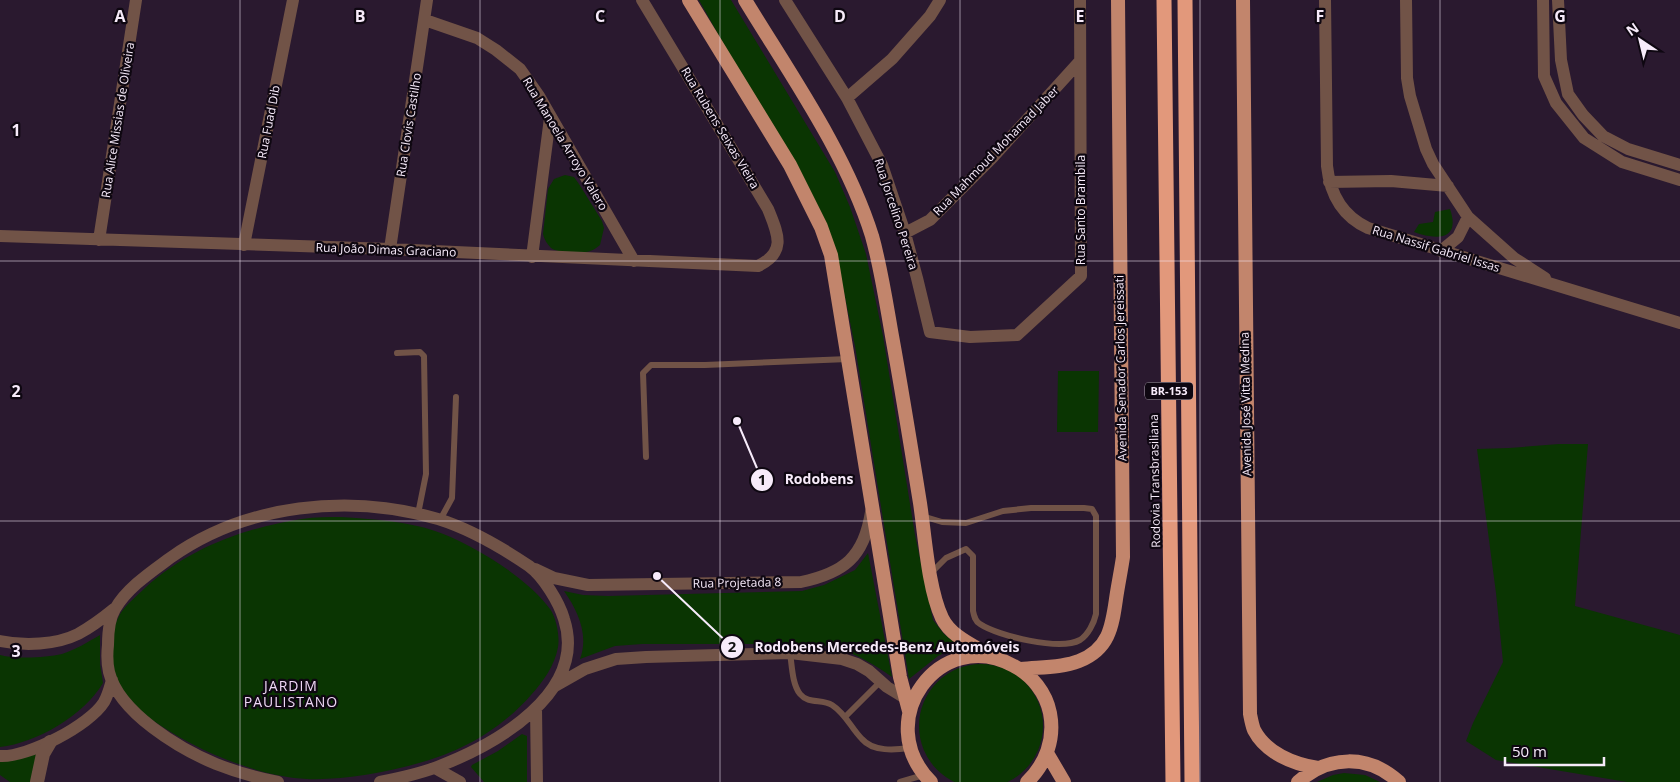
<svg xmlns="http://www.w3.org/2000/svg" width="1680" height="782" font-family="'Open Sans',sans-serif">
<rect width="100%" height="100%" fill="#2a192f"/>
<path fill="#0a3502" d="M699,0H731L835,172L850,207L866,254L883,336L915,535L933,620L944,634L959,646L938,656L909,679L855,346L839,268L737,68Z
M565,175L574,177L579,184L602,221L604,228L600,245C597,247 594,250 590,251C583,254 556,253 551,248C547,244 544,239 543,234L548,189L554,179Z
M1450,209C1461,241 1436,240 1414,232L1419,224L1433,222L1435,212Z
M1058,371H1099L1098,432H1057Z
M1559,444H1588L1575,606L1680,635V782H1627L1496,760L1466,741L1473,723L1503,662L1496,593L1477,449L1509,448Z
M341,517C372,519 406,521 435,531C471,543 528,578 550,609C556,617 560,636 558,647C555,665 543,682 531,695C512,717 486,736 460,748C420,767 350,781 307,779C255,776 193,749 151,719C137,708 123,693 115,676C112,670 111,646 111,638C112,631 116,622 119,616C124,606 137,596 145,588C189,548 244,528 302,519C315,517 328,517 341,517Z
M868,553L892,677C874,664 855,653 833,647C824,645 814,645 805,644H642L615,646L580,659C589,635 578,611 564,591L583,595L608,596L802,591L824,585L855,570Z
M100,635V664L103,683C84,715 37,743 0,747V655C16,659 45,658 62,654C75,650 88,642 100,635Z
M919 726a62 62 0 1 1 124 0a62 62 0 1 1-124 0Z
M522,734L527,736V782H484L471,767L472,765L498,751Z
M41,751L33,782H10L0,775V761Z
M1344,773L1365,775L1380,782H1317L1333,775Z"/>
<g fill="none" stroke-linecap="round" stroke-linejoin="round">
<path stroke="#715347" stroke-width="6" d="M397,353L420,352L424,356L426,474L418,514
M646,457L643,373L651,365H705L848,359
M922,516L942,522L966,523L1003,511L1031,508H1084L1092,509L1096,516V614C1094,623 1088,635 1080,640C1060,651 998,636 980,624C975,621 974,616 973,611V556L966,549L946,558L930,574
M440,520L452,498L456,397
M790,653C792,665 792,684 800,694C808,704 822,699 832,705C846,714 851,728 862,739C873,752 895,750 910,748
M846,716L881,681
M900,782L924,775"/>
<path stroke="#715347" stroke-width="12" d="M785,0L847,98L882,165L905,233L917,278L930,332L970,337L1017,335L1081,276L1080,0
M1325,0L1327,166C1330,194 1342,216 1368,228L1680,323
M1406,0L1407,78L1410,96L1426,149L1433,164L1468,217L1514,258L1545,278
M1543,0L1544,76L1556,103L1584,138L1622,162L1680,180
M1558,0L1561,60L1568,94L1583,115L1603,136L1628,149L1680,165
M425,20L477,38L496,50L520,69L539,96L634,261
M847,98L892,59L930,16L940,0
M1329,182L1391,181L1448,186
M905,233L930,220L993,157L1080,61
M0,236L390,249L758,266C787,252 778,234 768,209L642,0
M99,240L136,0
M244,245L293,0
M390,249L427,0
M1441,251L1458,237L1468,217
M532,257L550,118
M535,569L554,578L588,585L801,582C844,573 864,557 871,512
M0,641C24,646 56,645 78,634C91,627 103,618 114,609
M555,686L585,669L616,659L646,657L790,653L842,659L857,664L869,671L887,687L905,698
M536,708L537,782
M0,756C27,758 90,725 104,702C108,695 110,687 112,680
M435,768L460,782
M278,782C258,778 236,772 216,764C180,749 119,713 109,672C107,663 107,654 108,645C108,633 109,619 115,609C127,588 151,572 170,558C246,504 349,493 438,519C470,529 501,547 529,566C543,576 559,602 564,619C588,693 495,745 437,767C419,774 400,778 380,782"/>
<path stroke="#715347" stroke-width="14" d="M37,782L43,754L50,742"/>
<path stroke="#c2856c" stroke-width="14" d="M689,0L790,165L821,227L831,255L900,677L909,711
M745,0C790,74 846,153 872,236C881,268 886,302 892,336C902,391 911,447 920,503C925,536 928,588 942,618C951,637 975,646 992,657
M1243,0L1250,714C1251,719 1252,725 1254,730C1266,753 1293,764 1318,768
M1021,669C1040,667 1061,668 1079,661C1109,649 1112,627 1116,599C1118,585 1121,571 1123,557L1118,0
M1047,753L1064,782
M931,782C870,721 940,625 1014,666C1032,675 1046,693 1050,713C1055,739 1046,764 1027,782
M1298,782C1329,755 1368,754 1399,782"/>
<path stroke="#e2987b" stroke-width="15" d="M1164,0L1173,782
M1185,0L1192,782"/>
</g>
<path fill="none" stroke="#f7ebfa" stroke-width="1" stroke-opacity="0.55" d="M240,0V782M480,0V782M720,0V782M960,0V782M1200,0V782M1440,0V782M0,261H1680M0,521H1680"/>
<g text-anchor="middle" stroke-width="4.5" stroke-linejoin="round" paint-order="stroke">
<rect fill="#0e0711" stroke="#b1a7b4" stroke-width="1" x="1145" y="382.5" width="48" height="17" rx="4"/>
<g font-size="11" font-weight="bold" fill="#f7ebfa">
<text x="1169" y="395">BR-153</text>
</g>
<g font-size="12" fill="#f7ebfa" stroke="#0e0711">
<text transform="translate(118 120) rotate(-81)" y="4">Rua Alice Missias de Oliveira</text>
<text transform="translate(269 122) rotate(-79)" y="4">Rua Fuad Dib</text>
<text transform="translate(409 125) rotate(-81)" y="4">Rua Clovis Castilho</text>
<text transform="translate(720 128) rotate(59)" y="4">Rua Rubens Seixas Vieira</text>
<text transform="translate(565 144) rotate(59)" y="4">Rua Manoela Arroyo Valero</text>
<text transform="translate(996 151) rotate(-46)" y="4">Rua Mahmoud Mohamad Jaber</text>
<text transform="translate(1081 210) rotate(-90)" y="4">Rua Santo Brambila</text>
<text transform="translate(896 214) rotate(72)" y="4">Rua Jorcelino Pereira</text>
<text transform="translate(1436 249) rotate(17)" y="4">Rua Nassif Gabriel Issas</text>
<text transform="translate(386 250) rotate(2)" y="4">Rua João Dimas Graciano</text>
<text transform="translate(1121 368) rotate(-91)" y="4">Avenida Senador Carlos Jereissati</text>
<text transform="translate(1246 404) rotate(-91)" y="4">Avenida José Vitta Medina</text>
<text transform="translate(1155 481) rotate(-91)" y="4">Rodovia Transbrasiliana</text>
<text transform="translate(737 583) rotate(-1)" y="4">Rua Projetada 8</text>
</g>
<g font-size="14" letter-spacing="1" fill="#efd7f6" stroke="#0e0711">
<text x="291" y="691">JARDIM<tspan x="291" dy="16">PAULISTANO</tspan></text>
</g>
</g>
<g font-size="16" text-anchor="middle" font-weight="bold" fill="#f7ebfa" stroke="#0e0711" stroke-width="4.5" stroke-linejoin="round" paint-order="stroke">
<text x="120" y="22">A</text>
<text x="360" y="22">B</text>
<text x="600" y="22">C</text>
<text x="840" y="22">D</text>
<text x="1080" y="22">E</text>
<text x="1320" y="22">F</text>
<text x="1560" y="22">G</text>
<text x="16" y="136">1</text>
<text x="16" y="397">2</text>
<text x="16" y="657">3</text>
</g>
<path fill="none" stroke="#f7ebfa" stroke-width="2" d="M737 421L762 480M657 576L732 647"/>
<g fill="#f7ebfa" stroke="#0e0711" stroke-width="2">
<circle cx="737" cy="421" r="5"/>
<circle cx="657" cy="576" r="5"/>
<circle cx="762" cy="480" r="12"/>
<circle cx="732" cy="647" r="12"/>
</g>
<g font-size="15" text-anchor="middle" font-weight="bold" fill="#111">
<text x="762" y="485">1</text>
<text x="732" y="652">2</text>
</g>
<g font-size="14" text-anchor="middle" font-weight="bold" fill="#f7ebfa" stroke="#0e0711" stroke-width="4.5" stroke-linejoin="round" paint-order="stroke">
<text x="819" y="484">Rodobens</text>
<text x="887" y="652">Rodobens Mercedes-Benz Automóveis</text>
</g>
<g transform="translate(1640 40) rotate(325)" stroke="#0e0711" stroke-width="4" paint-order="stroke">
<path d="M0-4L9 19L0 12L-9 19Z" fill="#f7ebfa"/>
<text y="-8" font-size="14" font-weight="bold" text-anchor="middle" fill="#f7ebfa">N</text>
</g>
<path d="M1505 757v8h99v-8" fill="none" stroke="#f7ebfa" stroke-width="2.5"/>
<text x="1512" y="757" font-size="15" fill="#f7ebfa" stroke="#0e0711" stroke-width="4" paint-order="stroke">50 m</text>
</svg>
